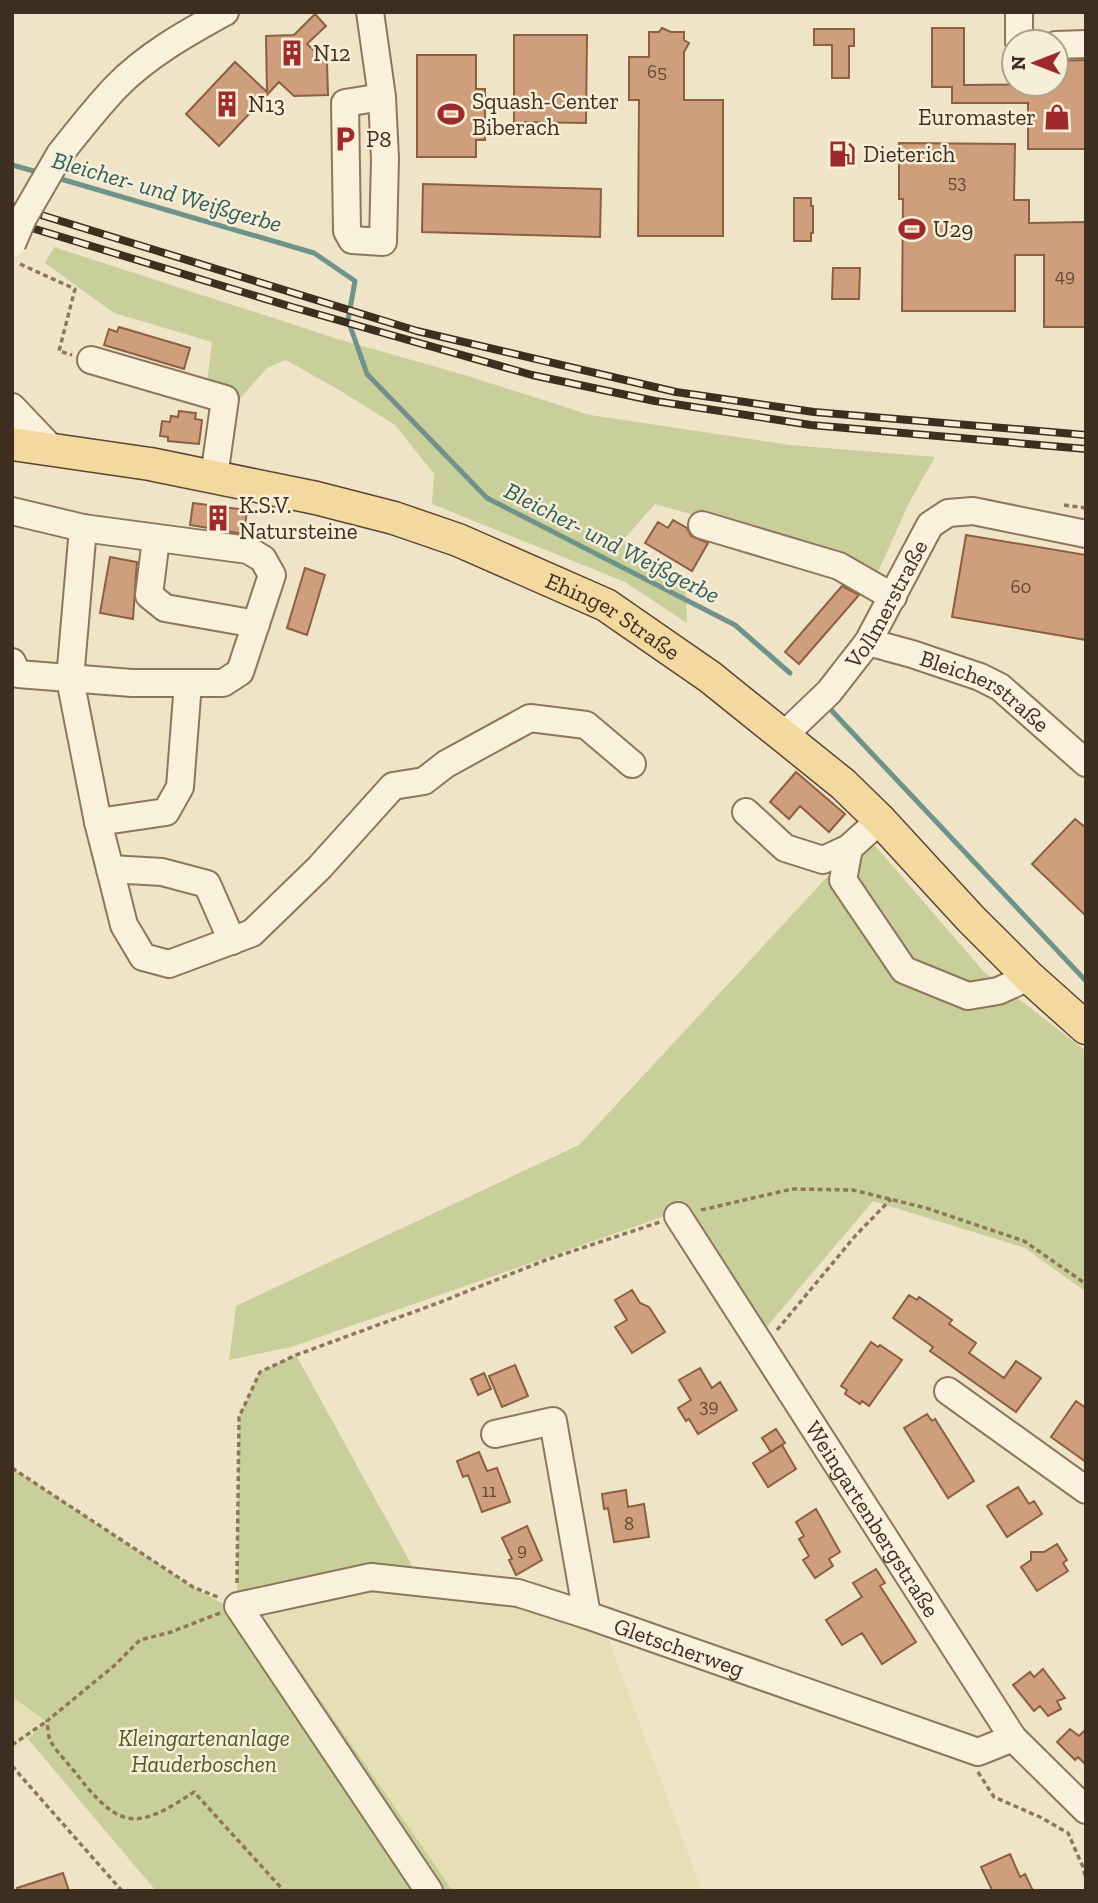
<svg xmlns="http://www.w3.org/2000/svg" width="1098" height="1903" font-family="'Zilla Slab',serif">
<rect width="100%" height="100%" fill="#f0e4c8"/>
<path fill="#e6deb5" d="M348,1590L491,1598L608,1638L702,1891H453L263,1617Z
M12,1697L47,1721L12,1753Z"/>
<path fill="#c9cf9b" d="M54,247L338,339L468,376L590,415L790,445L935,457L909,503L877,574L841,557L655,504L624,539L686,589L687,623L625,582L432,504L434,474L395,425L339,390L286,360L267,368L236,403L207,384L212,342L114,313L45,263Z
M866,835L984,972L1086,1051V1292L1025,1248L873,1201L765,1329L688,1208L291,1347L229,1360L236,1306L579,1145Z
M296,1355L415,1571L237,1595L239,1417L260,1372Z
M12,1468L193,1587L225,1605L241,1622L263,1617L453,1891H156L28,1739L46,1721L12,1697Z"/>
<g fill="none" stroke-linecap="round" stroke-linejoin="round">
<path stroke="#6f938a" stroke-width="5" d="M12,165L41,173
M54,177L314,253L355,281L348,320L367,374L487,498L735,625L790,673
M832,711L1086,981"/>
</g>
<path fill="#cf9f7d" stroke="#8d5f41" stroke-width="2" d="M315,14L326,26L307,44L327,62L328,95L294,96L279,82L219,146L186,114L235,62L267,92L266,36L294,35Z
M662,28L671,32H684V40L689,43L684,52V100H723V236H638L639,100H629V57H649V32H659Z
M932,28H964V85L1056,84V61L1086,60V149H1028V103H952V87H932Z
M814,29H854V46H849V78H832V45H814Z
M514,35H587L586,123L514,122Z
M417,55H476V89H485V140H476V157H417Z
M899,143L1015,144L1014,200H1029V223L1086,222V327H1044V255H1015V311H902L903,199H899Z
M423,184L601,189L600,237L422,232Z
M794,198H811V206H813V233H811V241H794Z
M833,268H860L859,299H832Z
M119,327L190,348L184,369L104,345L109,329L117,332Z
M179,411L196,413L195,419L202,420L199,444L168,441V437L160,436L162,421L170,422L171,416L178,417Z
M193,503L247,510L244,534L190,525Z
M673,520L687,528L691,536L708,543L692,571L645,543L658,522L668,528Z
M966,535L1086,555V640L952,617Z
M110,557L137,562L133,619L100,613Z
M305,568L325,575L307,635L287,628Z
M842,586L859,595L799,664L785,652Z
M796,772L845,814L829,832L800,806L789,819L770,802Z
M1075,819L1086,828V916L1032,864Z
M632,1290L640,1303L649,1307L665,1332L632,1353L615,1327L627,1320L615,1300Z
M909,1295L917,1300L919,1297L952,1320L949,1324L976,1343L969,1353L1004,1378L1016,1361L1041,1378L1016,1412L930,1351L933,1347L893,1318Z
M871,1342L878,1347L880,1345L902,1360L869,1406L862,1401L860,1404L845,1394L847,1390L841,1386Z
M515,1365L528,1396L502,1407L489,1376Z
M700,1368L712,1388L720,1382L737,1410L698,1434L689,1419L686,1421L678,1408L691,1400L679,1380Z
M484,1373L491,1389L478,1395L471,1379Z
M1076,1401L1086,1408V1462L1051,1437Z
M927,1414L932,1421L935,1419L974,1481L948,1498L904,1428Z
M776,1429L785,1443L771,1452L762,1438Z
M782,1445L796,1469L768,1487L753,1463Z
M479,1452L487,1471L497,1468L510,1502L482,1512L468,1475L463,1477L457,1461Z
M1018,1487L1029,1504L1034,1501L1042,1514L1007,1537L987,1506Z
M626,1490L628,1507L644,1504L649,1537L614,1542L608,1508L604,1509L602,1494Z
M816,1509L840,1552L829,1559L833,1566L815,1578L803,1560L809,1556L799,1539L804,1536L796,1522Z
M527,1526L542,1560L516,1575L509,1560L512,1559L502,1538Z
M1057,1544L1067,1560L1063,1563L1068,1571L1037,1591L1021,1567L1031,1560V1552H1044Z
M876,1569L885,1583L880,1586L916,1642L882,1664L862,1633L842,1645L826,1620L862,1597L853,1583Z
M1043,1669L1065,1698L1057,1701L1061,1709L1048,1716L1040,1706L1034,1711L1013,1685L1030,1672L1034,1677Z
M1070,1729L1079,1736L1086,1729V1765L1078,1757L1075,1760L1057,1742Z
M1010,1854L1020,1877L1025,1874L1033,1891H989L992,1890L981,1867Z
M63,1873L69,1891H18L17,1888Z"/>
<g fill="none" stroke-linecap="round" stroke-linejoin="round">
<g stroke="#8d765c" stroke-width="30">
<g id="minor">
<path d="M370,12L382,97L385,159L383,242L352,240L347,231L345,103L382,97"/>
<path d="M1019,12V42"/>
<path d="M1056,45L1086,44"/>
<path d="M60,154C78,131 96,108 116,87C147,55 187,33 225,12"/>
<path d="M91,360L225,399L214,477"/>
<path d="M12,407L52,449"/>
<path d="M12,511L83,528L248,550L263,559L272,575L240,672L223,683H132L18,674L12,662"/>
<path d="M702,525L839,566L893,597"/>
<path d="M83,528L70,679L98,822L110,869L124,925L143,957L169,964L252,933L319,868L393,786L424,781L446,764L530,718L586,725L632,764"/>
<path d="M156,539L149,595L165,608L256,624"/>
<path id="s1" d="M868,642L912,654L980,677L1000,687L1086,763"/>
<path id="s2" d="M784,735L829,692L868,642L930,525L948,513L973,511L1086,534"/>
<path d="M746,812L785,848L823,860L849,848L880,820"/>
<path d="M98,822L166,812L180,787L188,683"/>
<path d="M849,848L843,880L904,970L968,996L998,991L1029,977"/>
<path d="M110,869L162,872L207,884L232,941"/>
<path id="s3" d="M678,1216L1013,1738L1086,1810"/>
<path d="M948,1391L1086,1490"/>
<path id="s4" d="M495,1434L553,1421L587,1615L978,1752L1013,1738"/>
<path d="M429,1891L238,1606L371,1577L518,1593L587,1615"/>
</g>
</g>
<g stroke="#5b4430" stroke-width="35">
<g id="major">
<path id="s5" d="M12,444L150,464L316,498L394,518L458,540L606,605L710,677L843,784L880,820L971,919L1029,977L1086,1028"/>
</g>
</g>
<path stroke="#8d765c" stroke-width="3.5" stroke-dasharray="5 3.5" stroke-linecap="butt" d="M20,264L75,289L59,351L72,355
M1064,505L1086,508
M701,1210L792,1189L853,1190L926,1208L1024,1241L1086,1284
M777,1330L856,1235L891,1199
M12,1468L193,1587L220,1598
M237,1583L239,1417L260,1372L296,1355L438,1303L546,1260L660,1222
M220,1613L171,1632L140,1640L115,1665L47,1721C48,1728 48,1737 51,1742C58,1754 70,1765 78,1776C121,1831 138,1829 194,1792L284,1891
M12,1745L47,1721
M12,1766L122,1891
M978,1772L994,1797L1040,1817L1068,1833L1083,1867L1086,1879"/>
<use href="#minor" stroke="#faf1dc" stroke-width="26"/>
<use href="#major" stroke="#f3d9a0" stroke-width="32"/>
<g stroke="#3d2e20" stroke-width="8">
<path id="rail" d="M12,206L417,331L676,392L814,412L1086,435
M12,222L292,307L532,375L655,401L811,425L1086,449"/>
</g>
<use href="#rail" stroke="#f7eed8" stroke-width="5" stroke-dasharray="16" stroke-linecap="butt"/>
<g stroke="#8d765c" stroke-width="30" stroke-linecap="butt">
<path id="minor-bridge" d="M12,244L23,218L60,154"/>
</g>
<use href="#minor-bridge" stroke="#faf1dc" stroke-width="26"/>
</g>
<defs>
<g id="building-bare" transform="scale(2.1)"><path d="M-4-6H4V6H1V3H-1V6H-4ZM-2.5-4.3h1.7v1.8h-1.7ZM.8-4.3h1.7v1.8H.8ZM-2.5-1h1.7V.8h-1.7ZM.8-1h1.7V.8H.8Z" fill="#9e2a2b" stroke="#f7eed8" stroke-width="2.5" paint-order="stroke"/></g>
<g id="stadium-bare" transform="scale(2.1)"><path d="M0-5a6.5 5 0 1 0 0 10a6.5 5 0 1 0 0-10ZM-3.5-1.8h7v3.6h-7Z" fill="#9e2a2b" stroke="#f7eed8" stroke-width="2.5" paint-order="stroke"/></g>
<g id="shop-bare" transform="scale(2.1)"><path d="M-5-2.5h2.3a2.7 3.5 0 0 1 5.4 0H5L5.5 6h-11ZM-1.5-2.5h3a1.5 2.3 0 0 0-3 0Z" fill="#9e2a2b" stroke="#f7eed8" stroke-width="2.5" paint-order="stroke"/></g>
<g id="parking-bare" transform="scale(2.1)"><path d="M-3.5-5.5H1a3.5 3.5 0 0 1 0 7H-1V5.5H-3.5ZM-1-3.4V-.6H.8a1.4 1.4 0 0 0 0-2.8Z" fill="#9e2a2b" stroke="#f7eed8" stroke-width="2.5" paint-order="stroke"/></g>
<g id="fuel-bare" transform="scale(2.1)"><path d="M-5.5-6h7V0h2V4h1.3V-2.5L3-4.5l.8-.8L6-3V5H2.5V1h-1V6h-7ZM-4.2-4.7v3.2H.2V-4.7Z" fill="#9e2a2b" stroke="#f7eed8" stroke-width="2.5" paint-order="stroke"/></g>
</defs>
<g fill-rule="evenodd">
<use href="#building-bare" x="292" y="53"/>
<use href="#building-bare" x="227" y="104"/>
<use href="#stadium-bare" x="451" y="114"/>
<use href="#shop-bare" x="1057" y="117"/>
<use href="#parking-bare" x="345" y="139"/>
<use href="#fuel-bare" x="842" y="154"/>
<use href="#stadium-bare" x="912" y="229"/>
<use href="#building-bare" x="218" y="518"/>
</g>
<g text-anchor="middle" stroke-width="5" stroke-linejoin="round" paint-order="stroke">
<g font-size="19" fill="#624a37">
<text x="657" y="78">65</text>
<text x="957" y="188">53</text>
<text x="1065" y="282">49</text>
<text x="1021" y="593">60</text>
<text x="709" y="1412">39</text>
<text x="489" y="1497">11</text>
<text x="629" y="1530">8</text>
<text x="522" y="1556">9</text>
</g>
<g font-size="23" fill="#3d2e20" stroke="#f7eed8" text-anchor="start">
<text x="313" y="61">N12</text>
<text x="472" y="109">Squash-Center<tspan x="472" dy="26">Biberach</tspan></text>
<text x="248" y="112">N13</text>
<text x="1036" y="125" text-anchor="end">Euromaster</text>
<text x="366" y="147">P8</text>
<text x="863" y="162">Dieterich</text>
<text x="933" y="237">U29</text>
<text x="239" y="513">K.S.V.<tspan x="239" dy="26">Natursteine</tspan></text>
</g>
<g font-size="23" fill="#3d2e20" stroke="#f7eed8">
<text dy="8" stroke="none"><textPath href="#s2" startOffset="168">Vollmerstraße</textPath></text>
<text dy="8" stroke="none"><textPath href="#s5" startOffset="630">Ehinger Straße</textPath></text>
<text dy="8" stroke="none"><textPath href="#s1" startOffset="128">Bleicherstraße</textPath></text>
<text dy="8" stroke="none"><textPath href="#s3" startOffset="360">Weingartenbergstraße</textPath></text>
<text dy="8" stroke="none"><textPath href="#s4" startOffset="354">Gletscherweg</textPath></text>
</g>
<g font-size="23" font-style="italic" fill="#4d5a26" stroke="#f7eed8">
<text x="204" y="1746">Kleingartenanlage<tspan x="204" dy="26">Hauderboschen</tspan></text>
</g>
<g font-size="24" font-style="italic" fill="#2f5d5a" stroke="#f7eed8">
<text transform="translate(167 192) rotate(16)" y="8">Bleicher- und Weißgerbe</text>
<text transform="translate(612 543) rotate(27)" y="8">Bleicher- und Weißgerbe</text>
</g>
</g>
<rect width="1098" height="1903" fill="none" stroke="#3d2e20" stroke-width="28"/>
<g transform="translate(1035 63) rotate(270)"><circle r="33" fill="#f7eed8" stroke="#ada18e" stroke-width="2"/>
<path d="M0-5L12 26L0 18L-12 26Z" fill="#9e2a2b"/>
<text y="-10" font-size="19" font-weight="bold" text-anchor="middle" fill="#3d2e20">N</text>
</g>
</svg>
